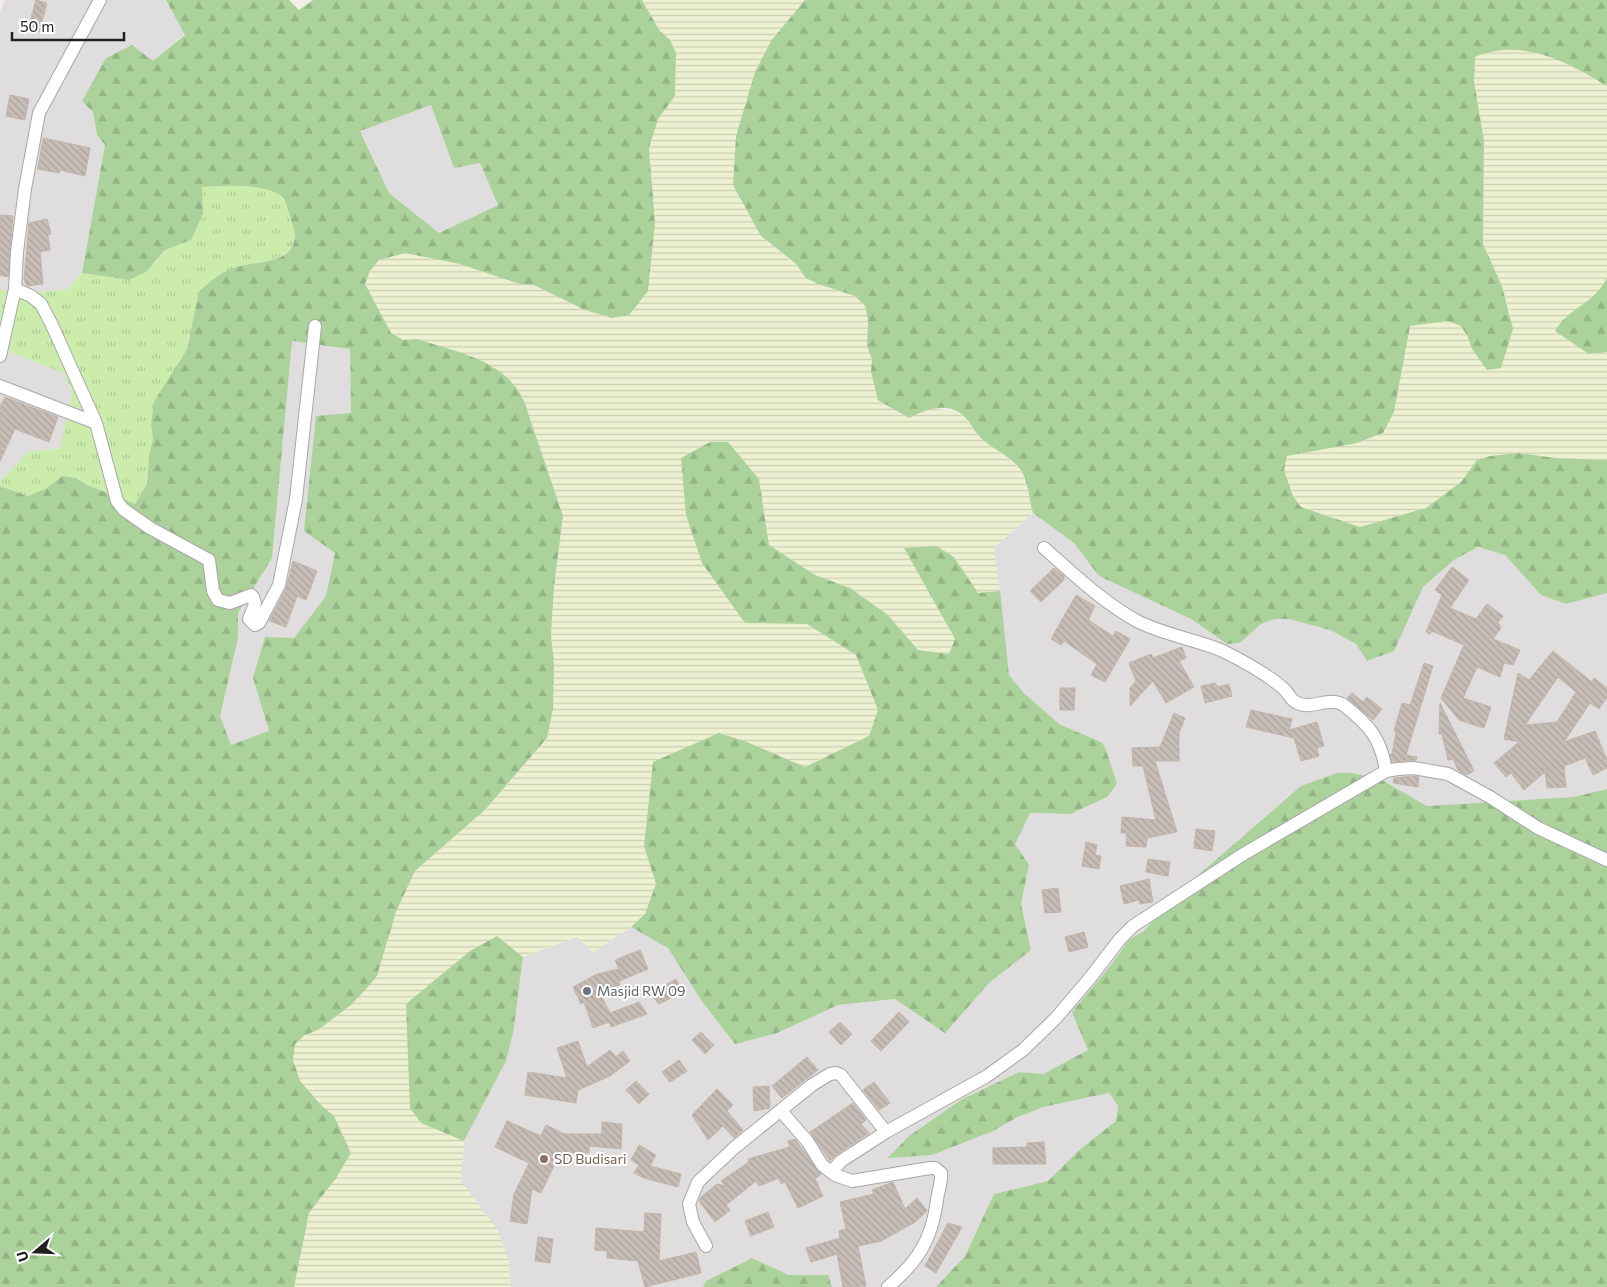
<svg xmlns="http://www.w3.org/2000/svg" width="1607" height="1287" font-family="Commissioner,sans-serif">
<defs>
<pattern id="farmland-rules" width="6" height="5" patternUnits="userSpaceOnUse" patternTransform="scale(1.25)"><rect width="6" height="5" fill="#eef0d2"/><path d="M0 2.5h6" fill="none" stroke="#ccceb4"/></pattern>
<pattern id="grass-tufts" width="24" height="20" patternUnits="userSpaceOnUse" patternTransform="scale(1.25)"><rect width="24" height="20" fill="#ccecac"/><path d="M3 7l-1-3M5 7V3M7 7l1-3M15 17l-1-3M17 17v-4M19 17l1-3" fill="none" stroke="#afca94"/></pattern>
<pattern id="forest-firs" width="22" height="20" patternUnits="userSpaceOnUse" patternTransform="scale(1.25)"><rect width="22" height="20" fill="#abd29a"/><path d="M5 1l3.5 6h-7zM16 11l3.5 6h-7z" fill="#93b484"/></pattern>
<pattern id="building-back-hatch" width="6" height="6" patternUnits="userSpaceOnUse" patternTransform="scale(1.25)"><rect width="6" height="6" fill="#c6bdb6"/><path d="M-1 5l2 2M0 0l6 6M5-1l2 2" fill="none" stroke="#aaa29c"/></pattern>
</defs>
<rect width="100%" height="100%" fill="#f1eee7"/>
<path fill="#dfdddd" d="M5,0H166L185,34L93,112L97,135L105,145L82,273L66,290L34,292L0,290V12Z
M431,105L454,168L480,163L498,205L439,233L389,193L360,130Z
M292,341L350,348L351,413L335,553L326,596L294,638L253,678L269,732L231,745L220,716L238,638V613L272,558Z
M0,348L64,373L72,395L60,448L28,452L0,482Z
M1033,513L1074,543L1099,576L1191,619L1227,644L1240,643L1261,624L1275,619H1289L1330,630L1356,644L1368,661L1394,651L1423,587L1454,560L1478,547L1505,555L1541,595L1566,604L1607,593V789L1574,797L1427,806L1380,779L1222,856L1172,898L1144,931L1129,940L1107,970L1088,1050L1043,1074L1019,1072L889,1157L932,1155L991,1132L1018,1117L1043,1107L1109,1093L1118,1106L1116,1121L1078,1151L1048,1181L994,1194L965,1256L936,1287H832L827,1275H789L752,1258L706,1281L703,1287H511L508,1258L461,1181L464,1141L506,1061L513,1034L523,957L577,937L593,952L631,927L668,948L701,1000L777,1033L838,1005L895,999L945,1032L990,982L1031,950L1021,904L1029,865L1014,844L1030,813L1070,814L1101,742L1059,724L1024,693L1009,675L994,548Z"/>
<path fill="url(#farmland-rules)" d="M642,0H805L771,41L755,72L736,136L733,185L761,236L818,284L855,296L865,306L868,320L867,346L872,359L871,372L909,418L922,411L934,408L962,414L979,437L1013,462L1022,473L1031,498L1033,513L994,548L1000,591L978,593L954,557L904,548L955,639L949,654L918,650L888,615L850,588L815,575L769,545L759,479L744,623L807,624L856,655L878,710L869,736L804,767L747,742L719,733L649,815L644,846L656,884L645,914L631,927L593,952L577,937L523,957L497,936L406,1004L408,1051L421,1123L464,1141L461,1181L498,1230L508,1258L511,1287H294L309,1213L336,1178L351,1153L334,1116L322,1106L300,1081L293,1060L292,1052L295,1044L305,1035L318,1030L351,1005L377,976L396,912L415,871L486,810L547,738L553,709L554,665L551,634L554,587L563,516L524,401L518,389L417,339L403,340L390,333L365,284L370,271L379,260L405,253L460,264L520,284L534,285L585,310L612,318L629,314L655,223L649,148L658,119L675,96L676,53L670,40L659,30Z
M1502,49H1516L1559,59L1607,86V278L1597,295L1586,304L1589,354L1607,352V460L1556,458L1518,453L1477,460L1461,482L1426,508L1360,527L1302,507L1293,496L1284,470L1287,456L1371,439L1410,326L1448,321L1461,326L1468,337L1472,349L1511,315L1502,286L1483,244L1484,141L1474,81L1475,56Z"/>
<path fill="url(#grass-tufts)" d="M231,185C242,187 262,185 273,190C289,199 303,237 288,251C276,263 248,264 233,268L189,335L187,349L179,360L151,425L153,440L149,455L147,484L135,504L87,485L76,478L62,476L47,488L28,496L0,486V482L28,452L60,448L72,395L64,373L0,348V290L34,292L66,290L82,273L129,280L157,261L165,250L191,240L203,214L202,187Z"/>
<path fill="url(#forest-firs)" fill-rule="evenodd" d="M166,0H289L299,10L313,0H642L659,30L670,40L676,53L675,96L658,119L649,148L655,223L648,291L629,315L612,318L585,310L534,285L520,284L460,264L405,253L379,260L370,271L365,284L391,333L403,340L417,339C456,352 506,360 524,401L563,516L554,587L551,634L554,665L553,709L547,738L485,810L415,871L396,912L377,976L367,988L351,1005L318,1030L305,1035L295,1044L293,1060L300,1081L322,1106L334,1116L351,1153L336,1178L309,1213L294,1287H0V486L28,496L47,488L62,476L76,478L87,485L135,504L147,484L149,455L153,440L151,425L154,402L187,349L199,291C210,283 220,272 233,268C250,262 275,264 288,252C296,244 296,232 292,223C290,216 287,204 283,198C270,182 221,186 202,187L203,214L191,240L165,250L147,271L129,280L82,273L105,145L97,135L93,112L82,101L106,58L132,45L153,61L185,35ZM431,105L454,168L480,163L498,205L439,233L389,193L360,131ZM292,341L350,349L351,413L316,416L304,531L335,553L326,596L294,638L265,637L253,678L269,731L231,745L220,716L238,638V613L272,558Z
M805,0H1607V86C1568,62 1521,37 1475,57L1474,81L1484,141L1483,244L1502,286L1513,329L1501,368L1487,370L1472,349L1468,337L1461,326L1448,321L1410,326L1394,412L1383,433L1357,443L1287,456L1284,470L1293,496L1301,507L1360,527L1426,508L1461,482L1477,460L1490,456L1518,453L1556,458L1607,460V593L1566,604L1541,595L1505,555L1478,547L1454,560L1423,587L1394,651L1367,661L1356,644L1330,630L1289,619H1275L1261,624L1240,643L1227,644L1191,619L1099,576L1074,543L1033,513C1029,499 1029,485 1022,472C1012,456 993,450 980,437C974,431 970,422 964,416C948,401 925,409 909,418L878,400L871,372L872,359L867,346L868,320L865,306L855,296L818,284L806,278L795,263L761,236L733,185L736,136L755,72L771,41Z
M1607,278V352L1589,354L1555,331C1568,308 1594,304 1607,278Z
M710,442H728L759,479L769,545L815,575L850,588L888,615L918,650L949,654L955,639L904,548L936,546L954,557L978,593L1000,591L1009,675L1024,693L1059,724L1101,742L1105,747L1117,784L1107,797L1070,814L1030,813L1015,844L1029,865L1021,904L1031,950L990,982L945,1033L895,999L838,1005L777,1033L735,1044L701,1000L668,948L631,927L645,914L656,884L644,846L653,762L719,733L747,742L805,767L869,736L878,710L856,655L807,624L745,623L702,563L686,515L681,458Z
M1337,773H1352L1380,779L1427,806L1574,797L1607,789V1287H936L965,1256L994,1194L1048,1181L1078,1151L1116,1121L1118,1106L1109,1093L1043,1107L1018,1117L991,1132L932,1155L888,1158L909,1136L961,1100L1019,1072L1043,1074L1088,1050L1072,1012L1107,970L1129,940L1144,931L1172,898L1301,786Z
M497,936L523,957L513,1034L506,1061L464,1141L421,1123L410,1108L406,1004L470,951Z
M752,1258L789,1275H828L832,1287H703L706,1281Z"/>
<path fill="url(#building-back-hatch)" stroke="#c4b4a8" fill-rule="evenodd" d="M36,0L47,3L39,32L28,29Z
M10,95L29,99L25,120L6,116Z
M43,138L90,148L85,176L60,170L59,173L38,169Z
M0,215L13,216L8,277L0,275Z
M47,219L51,234L48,235L50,250L40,252L43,284L27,286L24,279L29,223Z
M5,397L58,417L49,442L15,429L0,461V407Z
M293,561L317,571L306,600L297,596L286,627L269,621L286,589Z
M1452,567L1469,580L1450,608L1476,619L1487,604L1503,616L1498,622L1501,628L1493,639L1520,650L1513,665L1504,663L1500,677L1477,667L1463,698L1491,707L1484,728L1459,720L1441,698L1464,645L1432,631L1430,634L1426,632L1442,595L1435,590Z
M1054,568L1064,576V580L1041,602L1030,591Z
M1076,595L1095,606L1088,620L1113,636L1116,631L1130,639L1105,682L1091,675L1097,664L1064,641L1061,645L1051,639Z
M1182,647L1186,658L1179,661L1194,687L1166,703L1153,681L1130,706V688L1136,681L1129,663L1151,654L1153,658Z
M1553,651L1592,682L1594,678L1607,688V697L1599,709L1590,703L1564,742L1595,731L1607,760V768L1593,775L1585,758L1564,766L1566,787L1547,788L1545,772L1524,790L1511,773L1506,777L1494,763L1519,742L1504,739L1518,673L1529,680ZM1558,677L1576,692L1557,722L1525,725Z
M1424,663L1433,666L1406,755L1417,757L1416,760L1392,762L1390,754H1392L1396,732L1394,731L1402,703L1410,705Z
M1215,683L1218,687L1229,684L1232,696L1205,703L1201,686Z
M1060,688H1075L1074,710H1060Z
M1352,693L1363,702L1367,697L1382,709L1373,720L1347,698Z
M1440,703L1474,771L1466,775L1458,770L1453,759L1448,760L1442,734H1439Z
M1251,710L1292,719L1289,730L1317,722L1324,746L1317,748L1319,756L1301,761L1294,738L1246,727Z
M1174,713L1185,718L1179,733V761H1155L1177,832L1147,838L1146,847L1126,846L1127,833H1121L1122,817L1156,820L1143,766H1133L1132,748L1160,747Z
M1414,776L1419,777L1418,787L1393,783L1394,778Z
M1196,829L1215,831L1212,851L1194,848Z
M1086,842L1097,845L1095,855L1101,856L1099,869L1082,866Z
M1148,859L1170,862L1168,876L1146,872Z
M1149,879L1153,902L1140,904L1139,900L1124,904L1120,886Z
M1058,888L1061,912L1045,913L1042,890Z
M1084,932L1088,947L1069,952L1065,937Z
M640,950L648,969L619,981L620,985L598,990L610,1013L639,1002L647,1014L611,1027L609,1022L593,1028L584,1002L581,1004L573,987L597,974L619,969L615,960Z
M676,979L683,992L659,1004L650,994Z
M899,1012L909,1022L881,1051L871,1041Z
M840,1022L852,1034L841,1045L829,1032Z
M701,1032L714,1045L705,1054L692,1040Z
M578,1041L587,1067L610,1050L616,1057L623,1051L630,1061L610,1076L578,1090L576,1103L525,1095L528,1072L567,1078L557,1048Z
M807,1057L818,1070L782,1098L772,1086Z
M679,1060L687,1071L670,1082L662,1072Z
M636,1081L649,1094L639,1104L626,1090Z
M874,1082L890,1103L879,1110L863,1090Z
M769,1086L770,1108L754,1111L753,1087Z
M717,1089L733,1105L727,1111L743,1130L734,1138L723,1126L708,1140L692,1115Z
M853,1103L866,1120L861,1124L869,1133L837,1154L830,1161L810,1132Z
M507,1121L541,1136L546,1125L565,1134H602V1122L622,1124L621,1149L589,1146V1153H560L541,1193L532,1189L527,1224L510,1221L514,1194L529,1163L495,1147Z
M795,1139L821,1174L815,1179L823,1196L798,1208L785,1182L781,1184L779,1178L759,1186L756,1181L726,1205L730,1210L715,1222L699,1201L701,1197L717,1184L726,1186L721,1181L749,1162L748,1159L790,1147L788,1141Z
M1044,1142L1046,1164H993V1148L1027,1147V1143Z
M639,1145L656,1155L650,1166L681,1174L678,1187L644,1178L634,1173L639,1165L631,1160Z
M893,1182L905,1209L917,1198L927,1211L915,1222L881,1241L858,1246L866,1286L843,1287L837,1254L811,1262L806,1248L840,1238L839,1231L846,1229L840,1202L874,1194L872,1190Z
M768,1212L774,1227L751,1236L745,1221Z
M645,1213L661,1214L659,1261L696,1252L701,1273L645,1287L638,1261L607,1258V1251L595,1250L596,1228L644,1232Z
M948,1223L962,1227L936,1273L925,1266Z
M538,1237L553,1239L550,1263L535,1261Z"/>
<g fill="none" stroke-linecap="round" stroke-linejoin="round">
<g stroke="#a7a7a7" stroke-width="14">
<path id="minor" d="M15,289L31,296L41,304L51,323L96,423L117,501L123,509L150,528L209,560L213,591L218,600L230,603L251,595L253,597L255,604L249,619L255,625L259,623L279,585L296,499L315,326
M0,356L15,289L17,252L25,189L39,113L100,0
M0,386L96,423
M1044,548C1073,573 1102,602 1137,621C1164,635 1195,639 1223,651C1243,661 1267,674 1284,689C1288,693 1290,698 1294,701C1310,713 1329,694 1345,706C1370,726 1381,739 1386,771
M781,1111L808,1142L822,1165L835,1175
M706,1246L693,1222L689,1204L698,1182L734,1148L812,1085L830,1074L836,1073L841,1075L886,1132
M888,1287C918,1261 932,1240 937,1200C938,1191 942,1182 941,1173L935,1168H930L852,1181L835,1175V1168L841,1161L886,1132L987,1076L1023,1050L1056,1018L1090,978L1120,939L1133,926L1242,855L1386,771L1398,769L1414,768L1448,774L1490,797L1538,828L1607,860"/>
</g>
<use href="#minor" stroke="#fff" stroke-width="12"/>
</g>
<circle fill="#6b7280" stroke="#fff" stroke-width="2" cx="587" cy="991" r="5"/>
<circle fill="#8d6e63" stroke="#fff" stroke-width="2" cx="544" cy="1159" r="5"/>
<g text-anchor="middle" stroke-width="4" stroke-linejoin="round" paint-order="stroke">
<g font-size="14" fill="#5b616d" stroke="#fff" text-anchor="start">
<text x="597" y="996">Masjid RW 09</text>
</g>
<g font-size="14" fill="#785e54" stroke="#fff" text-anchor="start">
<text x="554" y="1164">SD Budisari</text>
</g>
</g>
<g transform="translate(35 1252) rotate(251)" stroke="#ffffff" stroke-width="4" paint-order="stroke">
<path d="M0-4L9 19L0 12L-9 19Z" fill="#202020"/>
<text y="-8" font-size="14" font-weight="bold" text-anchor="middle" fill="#202020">U</text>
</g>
<path d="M12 32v8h112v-8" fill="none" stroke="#202020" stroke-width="2.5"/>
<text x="20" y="32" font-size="15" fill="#202020" stroke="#ffffff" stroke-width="4" paint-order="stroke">50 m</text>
</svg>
